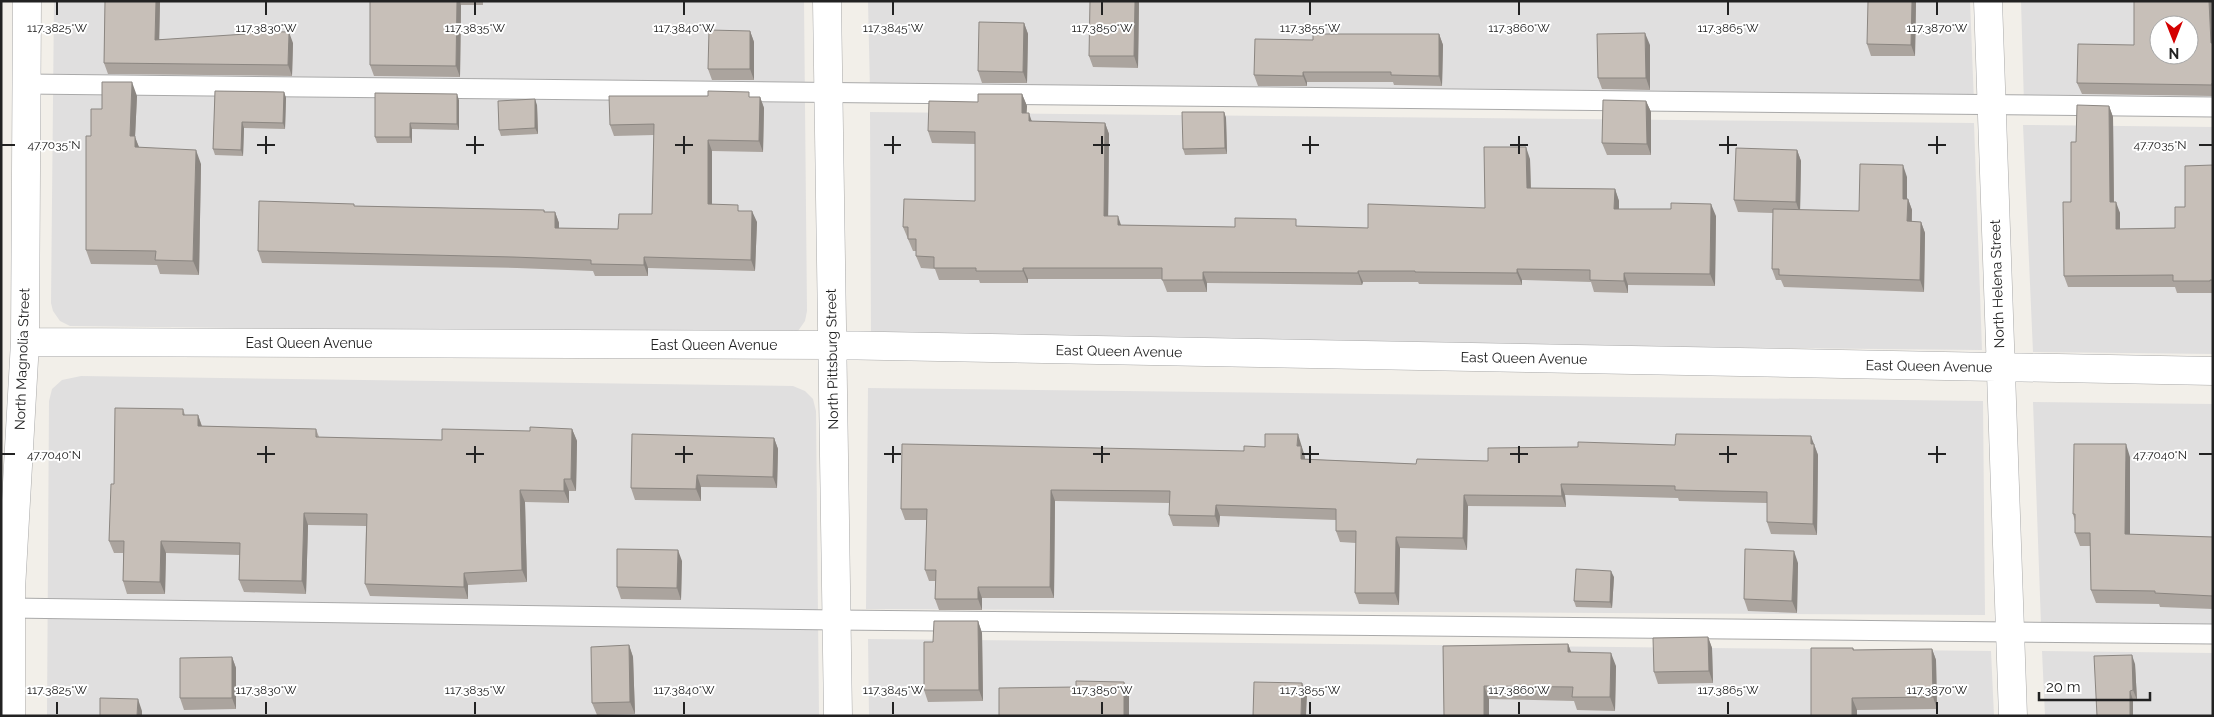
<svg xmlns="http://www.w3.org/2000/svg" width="2214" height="717" font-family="Raleway,sans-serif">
<rect width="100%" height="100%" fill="#f2efe9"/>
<path fill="#e0dfdf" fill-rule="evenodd" d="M54,1H804L807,311L805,321L798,331L788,335L70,326L60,321L53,311L51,303Z
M868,1H1970L1974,103L870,92Z
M2021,1H2213V107L2024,105ZM2159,25H2189V55H2159Z
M870,112L1974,123L1982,350L871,339Z
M2023,125L2213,127V354L2033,352Z
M81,376L793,386L805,391L813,399L816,411L819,716H47L49,401L52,389L62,380Z
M868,388L1983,401L1985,615L866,609Z
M2033,402L2213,404V626L2041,624Z
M868,639L1991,651L1994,716H869Z
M2042,651L2213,653V716H2045Z"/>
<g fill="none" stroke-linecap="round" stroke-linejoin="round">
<g stroke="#a9a9a9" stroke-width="21">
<path id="lane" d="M26,84L2213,107
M11,608L836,620L2213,634"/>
</g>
<g stroke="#a9a9a9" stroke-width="29">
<path id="street" d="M827,1L838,716
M1988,1L2013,716
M25,342L831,345L2213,371
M11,716V589L25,342L27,1"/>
</g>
<use href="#lane" stroke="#fff" stroke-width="19"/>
<use href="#street" stroke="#fff" stroke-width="28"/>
</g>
<path fill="#aba49e" d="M105,1H160L159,39L293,43L292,76L108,74L104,63Z
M370,1H483V5H461L460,77L374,76L370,65Z
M1139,1L1138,68L1093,67L1089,56Z
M1916,1L1915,56H1871L1867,44Z
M2213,1V96L2082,94L2077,83Z
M1024,23L1028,34L1027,83H982L978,71Z
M750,31L754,42V80H712L708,69Z
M1439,34L1443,45L1442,86L1394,85L1393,82H1307V86H1258L1254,75L1313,40Z
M1650,45V90L1602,89L1598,78Z
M215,91L284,92L286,98L285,129L244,128L243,156L215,155L213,149Z
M1022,94L1027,106L1026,113L1032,121L1105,123L1109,134L1108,216L1121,225L1235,227L1299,226L1368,228L1485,208L1530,159L1531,188L1615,189L1619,201V209L1716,216L1715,286L1628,285V293L1594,292L1591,282L1522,280V285L1419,284L1418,282H1363L1362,285L1207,283V292H1167L1162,279H1028V283H980L979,280H939L935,269L921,268L916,256V251H913L903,227L975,201V144L932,143L928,131L978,102Z
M137,96L135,137L139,147L201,164L199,275L160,274L157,265L91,264L86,250L91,136L102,109Z
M751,97H760L764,108L763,152L712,151V204L740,211L757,222L755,271L648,268V276H595L593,271L517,268L262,263L258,251L355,206L544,210L545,212H555L559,223V228L618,229L652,214L654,135L614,136L610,125Z
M459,100V130L412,129V143H377L375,137Z
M1646,101L1651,112V155H1607L1602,143Z
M537,105L538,134L501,136L499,130Z
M2109,106L2113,117L2114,202L2120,213V229L2175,228L2185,207L2213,165V293H2177L2175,287H2068L2064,276L2076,142Z
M1224,112L1226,118L1227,154L1185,155L1183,149Z
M1797,150L1801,161L1800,210L1859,211L1907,177V199H1908L1912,210V222H1921L1925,233L1924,292L1784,287L1781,280H1776L1772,269L1773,213L1738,212L1734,200Z
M183,409L185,415H198L202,426L316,429L319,437L442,440L530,431L572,429L577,441L576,491H569V503L525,502L527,582L468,585V599L370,596L365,584L366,526L308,525L306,594L244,592L239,580L240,555L166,553L165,594H127L123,581V553H114L109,541L114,484Z
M774,438L778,449L777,488L701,487V501L635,500L631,488Z
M1675,445L1815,447L1818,455L1817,535L1771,534L1767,522V503L1679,501L1678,498L1565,495L1566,507L1468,506L1467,550L1400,548L1399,605L1359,604L1355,593L1356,543L1340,542L1336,531V520L1220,516L1219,527L1173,526L1169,515L1170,503L1055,501L1054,598H982V610H939L935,599L936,581H929L925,570L927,520H905L901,509L1265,447L1302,446V448L1305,459L1416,464L1488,461L1578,447Z
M2130,457V535L2213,537V609L2160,607L2159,604L2096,603L2091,590L2090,546H2080L2075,533V521L2073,514Z
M682,561L681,600L621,599L617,587Z
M1798,563L1797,613L1748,611L1744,599Z
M1614,577L1612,608L1576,607L1574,601Z
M978,621L982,633L983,701L928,702L924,690L933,642Z
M1708,637L1712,648L1713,683L1658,684L1654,672Z
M1568,644L1571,652L1616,666L1615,711L1577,710L1574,701L1489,699V716H1444L1443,646Z
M629,645L633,657L635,714L597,715L592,703Z
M1853,648L1854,650L1932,649L1936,660L1937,709L1857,710V716H1811Z
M232,657L236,668V709L184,710L180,698Z
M2135,664L2137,700H2133L2097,716Z"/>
<path fill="#8b8681" d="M156,1H160L159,50L155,40Z
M457,1H460L461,5L460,77L456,66Z
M1135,1H1139L1138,68L1134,56Z
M1912,1H1916L1915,56L1911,45Z
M2209,1H2213V49L2211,43Z
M1024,23L1028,34L1027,83L1023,72Z
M750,31L754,42V80L750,69Z
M289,32L293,43L292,76L288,65Z
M1645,33L1650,45V90L1646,78Z
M1439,34L1443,45L1442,86L1439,76Z
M1303,72L1307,82V86L1303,76Z
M132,82L137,96L135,137L140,150V161L130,136Z
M284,92L286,98L285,129L283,123Z
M457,94L459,100V130L457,124Z
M1022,94L1027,106L1026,125L1022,113Z
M760,97L764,108L763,152L759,141Z
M535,99L537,105L538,134L535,128Z
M1646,101L1651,112V155L1647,144Z
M2109,106L2113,117L2114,213L2110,202Z
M1224,112L1226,118L1227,154L1225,148Z
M1029,113L1033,125L1029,121Z
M242,122L244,128L243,156L241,150Z
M410,123L412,129V143L410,137Z
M1105,123L1109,134L1108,228L1104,216Z
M708,140L712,151V215L708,204Z
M1526,147L1530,159L1531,199L1527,188Z
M196,150L201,164L199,275L193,261Z
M1797,150L1801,161L1800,214L1796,202Z
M1903,165L1907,177V210L1903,199Z
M1615,189L1619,201V221L1614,209Z
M1908,199L1912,210L1911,233L1907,221Z
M2116,202L2120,213V241L2116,229Z
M1711,204L1716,216L1715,286L1710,274Z
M752,211L757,222L755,271L751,260Z
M555,212L559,223V239L555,228Z
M1118,216L1122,228L1118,225Z
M1921,222L1925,233L1924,292L1920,280Z
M644,257L648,268V276L644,265Z
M1023,268L1028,279V283L1023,271Z
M1517,269L1522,280V285L1517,273Z
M1358,271L1363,282L1362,285L1358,273Z
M1203,272L1207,283V292L1203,280Z
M1624,273L1628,285V293L1624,281Z
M198,415L202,427L198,426Z
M572,429L577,441L576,491L571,479Z
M1298,434L1305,457V470L1297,446Z
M1811,436L1818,455L1817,535L1813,524Z
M774,438L778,449L777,488L773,477Z
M2126,444L2130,457V548L2125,534Z
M697,475L701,487V501L696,489Z
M564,479L569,491V503L564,491Z
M1561,484L1565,495L1566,507L1562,496Z
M520,490L525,502L527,582L522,570Z
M1051,490L1055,501L1054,598L1050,587Z
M1464,495L1468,506L1467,550L1463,538Z
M1216,505L1220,516L1219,527L1215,516Z
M304,513L308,525L306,594L302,581Z
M1396,537L1400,548L1399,605L1395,593Z
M161,541L166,553L165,594L160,582Z
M678,550L682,561L681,600L677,588Z
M1794,551L1798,563L1797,613L1792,601Z
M1611,571L1614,577L1612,608L1610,602Z
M464,573L468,585V599L464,587Z
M978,587L982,598V610L978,599Z
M978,621L982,633L983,701L979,690Z
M1708,637L1712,648L1713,683L1709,671Z
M1568,644L1573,657L1568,652Z
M629,645L633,657L635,714L630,702Z
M1932,649L1936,660L1937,709L1933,697Z
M1611,653L1616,666L1615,711L1610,697Z
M2132,655L2135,664L2137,700L2133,690Z
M232,657L236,668V709L232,698Z
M1124,682L1129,695V716H1124Z
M1302,683L1307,696L1306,716H1301Z
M1484,686L1489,699V716H1484Z
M2130,691L2133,700V716H2130Z
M1852,698L1857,710V716H1852Z
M138,699L142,711V716H137Z"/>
<path fill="#c7bfb8" stroke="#8b8681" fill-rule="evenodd" d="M105,1H156L155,40L246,34V31L289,32L288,65L104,63Z
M370,1H457L456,66L370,65Z
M1090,1H1135L1134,56H1089Z
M1868,1H1912L1911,45L1867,44Z
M2134,1H2209L2211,43H2213V83H2212V85L2077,83L2078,44L2134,45ZM2159,25H2189V55H2159Z
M979,22L1024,23L1023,72L978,71Z
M709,30L750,31V69H708Z
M1645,33L1646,78H1598L1597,34Z
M1313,34H1439V76L1391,75V72H1303V76L1254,75L1255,39L1313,40Z
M102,82H132L130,136H135V147L196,150L193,261L155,260L156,251L86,250V136H91V109H102Z
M215,91L284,92L283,123L242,122L241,150L213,149Z
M708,91L749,92V97H760L759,141L708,140V204L738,205V211H752L751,260L644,257V265L591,264V260L513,257L258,251L259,201L354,204V206L544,210V212H555V228L618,229L619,214H652L654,124L610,125L609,96H708Z
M375,93L457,94V124L410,123V137H375Z
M978,94H1022V113H1029V121L1105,123L1104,216H1118V225L1235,227V218L1296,219V226L1368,228V204L1485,208L1484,147H1526L1527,188L1615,189L1614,209H1671V203L1711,204L1710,274L1624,273V281L1590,280V270L1517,269V273L1415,272V271H1358V273L1203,272V280H1162V268H1023V271H976V268H934V257L916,256V239H908V227H903L904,199L975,201V132L928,131L929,101L978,102Z
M535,99V128L499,130L498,101Z
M1603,100L1646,101L1647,144L1602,143Z
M2077,105L2109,106L2110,202H2116V229L2175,228V207H2185V166L2213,165V280H2210V281H2173V275L2064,276L2063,202H2071V142H2076Z
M1182,112H1224L1225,148L1183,149Z
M1736,148L1797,150L1796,202L1734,200Z
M1860,164L1903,165V199H1908L1907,221L1921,222L1920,280L1779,275V269H1772L1773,209L1859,211Z
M115,408L183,409V415H198V426L316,429V437L442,440V429L530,431V427L572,429L571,479H564V491L520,490L522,570L464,573V587L365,584L367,514L304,513L302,581L239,580L240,543L161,541L160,582L123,581L124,541H109L111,484H114Z
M632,434L774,438L773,477L697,475L696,489L631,488Z
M1265,434H1298L1297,446H1301V459L1416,464L1417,459L1488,461V448L1578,447V442L1675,445L1676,434L1811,436V444H1814L1813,524L1767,522V492L1675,490V486L1561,484L1562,496L1464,495L1463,538L1396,537L1395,593H1355L1356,531H1336V509L1216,505L1215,516L1169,515L1170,491L1051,490L1050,587H978V599H935L936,570H925L927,509H901L902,444L1244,451V446L1265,447Z
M2074,444H2126L2125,534L2213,537V596L2155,593V591L2091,590L2090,533H2075V514H2073Z
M617,549L678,550L677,588L617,587Z
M1745,549L1794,551L1792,601L1744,599Z
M1576,569L1611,571L1610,602L1574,601Z
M934,621H978L979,690H924V642H933Z
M1708,637L1709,671L1654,672L1653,638Z
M1568,644V652L1611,653L1610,697H1572L1573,687L1484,686V716H1444L1443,646Z
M629,645L630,702L592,703L591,647Z
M1811,648H1853V650L1932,649L1933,697L1852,698V716H1811Z
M2132,655L2133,690L2130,691V716H2097L2094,656Z
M232,657V698H180V658Z
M1076,681L1124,682V716H999V688L1076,687Z
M1254,682L1302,683L1301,716H1253Z
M100,698L138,699L137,716H100Z"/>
<path fill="none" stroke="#222" stroke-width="2" d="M57,2V15M266,2V15M475,2V15M684,2V15M893,2V15M1102,2V15M1310,2V15M1519,2V15M1728,2V15M1937,2V15M266,136V154M475,136V154M684,136V154M893,136V154M1102,136V154M1310,136V154M1519,136V154M1728,136V154M1937,136V154M2,145H15M257,145H275M466,145H484M675,145H693M884,145H901M1093,145H1110M1302,145H1319M1510,145H1528M1719,145H1737M1928,145H1946M2199,145H2212M266,446V463M475,446V463M684,446V463M893,446V463M1102,446V463M1310,446V463M1519,446V463M1728,446V463M1937,446V463M2,454H15M257,454H275M466,454H484M675,454H693M884,454H901M1093,454H1110M1302,454H1319M1510,454H1528M1719,454H1737M1928,454H1946M2199,454H2212M57,702V714M266,702V714M475,702V714M684,702V714M893,702V714M1102,702V714M1310,702V714M1519,702V714M1728,702V714M1937,702V714"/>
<g text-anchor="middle" stroke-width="4" stroke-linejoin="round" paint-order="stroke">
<g font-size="14" fill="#222" stroke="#fff">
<text transform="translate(1997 284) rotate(-92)" y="5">North Helena Street</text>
<text x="309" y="348">East Queen Avenue</text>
<text x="714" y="350">East Queen Avenue</text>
<text transform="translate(1119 351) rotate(1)" y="5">East Queen Avenue</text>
<text transform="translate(1524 358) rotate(1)" y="5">East Queen Avenue</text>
<text transform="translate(22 359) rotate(-88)" y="5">North Magnolia Street</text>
<text transform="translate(832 359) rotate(-91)" y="5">North Pittsburg Street</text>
<text transform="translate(1929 366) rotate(1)" y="5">East Queen Avenue</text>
</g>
</g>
<g font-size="12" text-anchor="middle" fill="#222" stroke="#fff" stroke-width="4" stroke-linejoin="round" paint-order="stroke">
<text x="57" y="32">117.3825°W</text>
<text x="266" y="32">117.3830°W</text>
<text x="475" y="32">117.3835°W</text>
<text x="684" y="32">117.3840°W</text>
<text x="893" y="32">117.3845°W</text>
<text x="1102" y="32">117.3850°W</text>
<text x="1310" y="32">117.3855°W</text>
<text x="1519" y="32">117.3860°W</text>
<text x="1728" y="32">117.3865°W</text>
<text x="1937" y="32">117.3870°W</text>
<text x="2160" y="149">47.7035°N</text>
<text x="54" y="149">47.7035°N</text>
<text x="2160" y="459">47.7040°N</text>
<text x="54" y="459">47.7040°N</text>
<text x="57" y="694">117.3825°W</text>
<text x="266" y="694">117.3830°W</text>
<text x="475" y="694">117.3835°W</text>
<text x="684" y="694">117.3840°W</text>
<text x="893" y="694">117.3845°W</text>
<text x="1102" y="694">117.3850°W</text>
<text x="1310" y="694">117.3855°W</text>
<text x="1519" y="694">117.3860°W</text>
<text x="1728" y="694">117.3865°W</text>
<text x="1937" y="694">117.3870°W</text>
</g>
<rect width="2214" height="717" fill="none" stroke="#222222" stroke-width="5"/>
<g transform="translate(2174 40) rotate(180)"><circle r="24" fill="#ffffff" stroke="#a7a7a7"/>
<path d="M0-4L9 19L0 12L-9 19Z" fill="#d40000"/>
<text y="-8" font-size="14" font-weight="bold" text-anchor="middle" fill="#222222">N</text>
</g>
<path d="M2039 692v8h111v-8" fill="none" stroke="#222222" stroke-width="2.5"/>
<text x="2046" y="692" font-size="15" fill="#222222" stroke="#ffffff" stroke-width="4" paint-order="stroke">20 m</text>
</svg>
